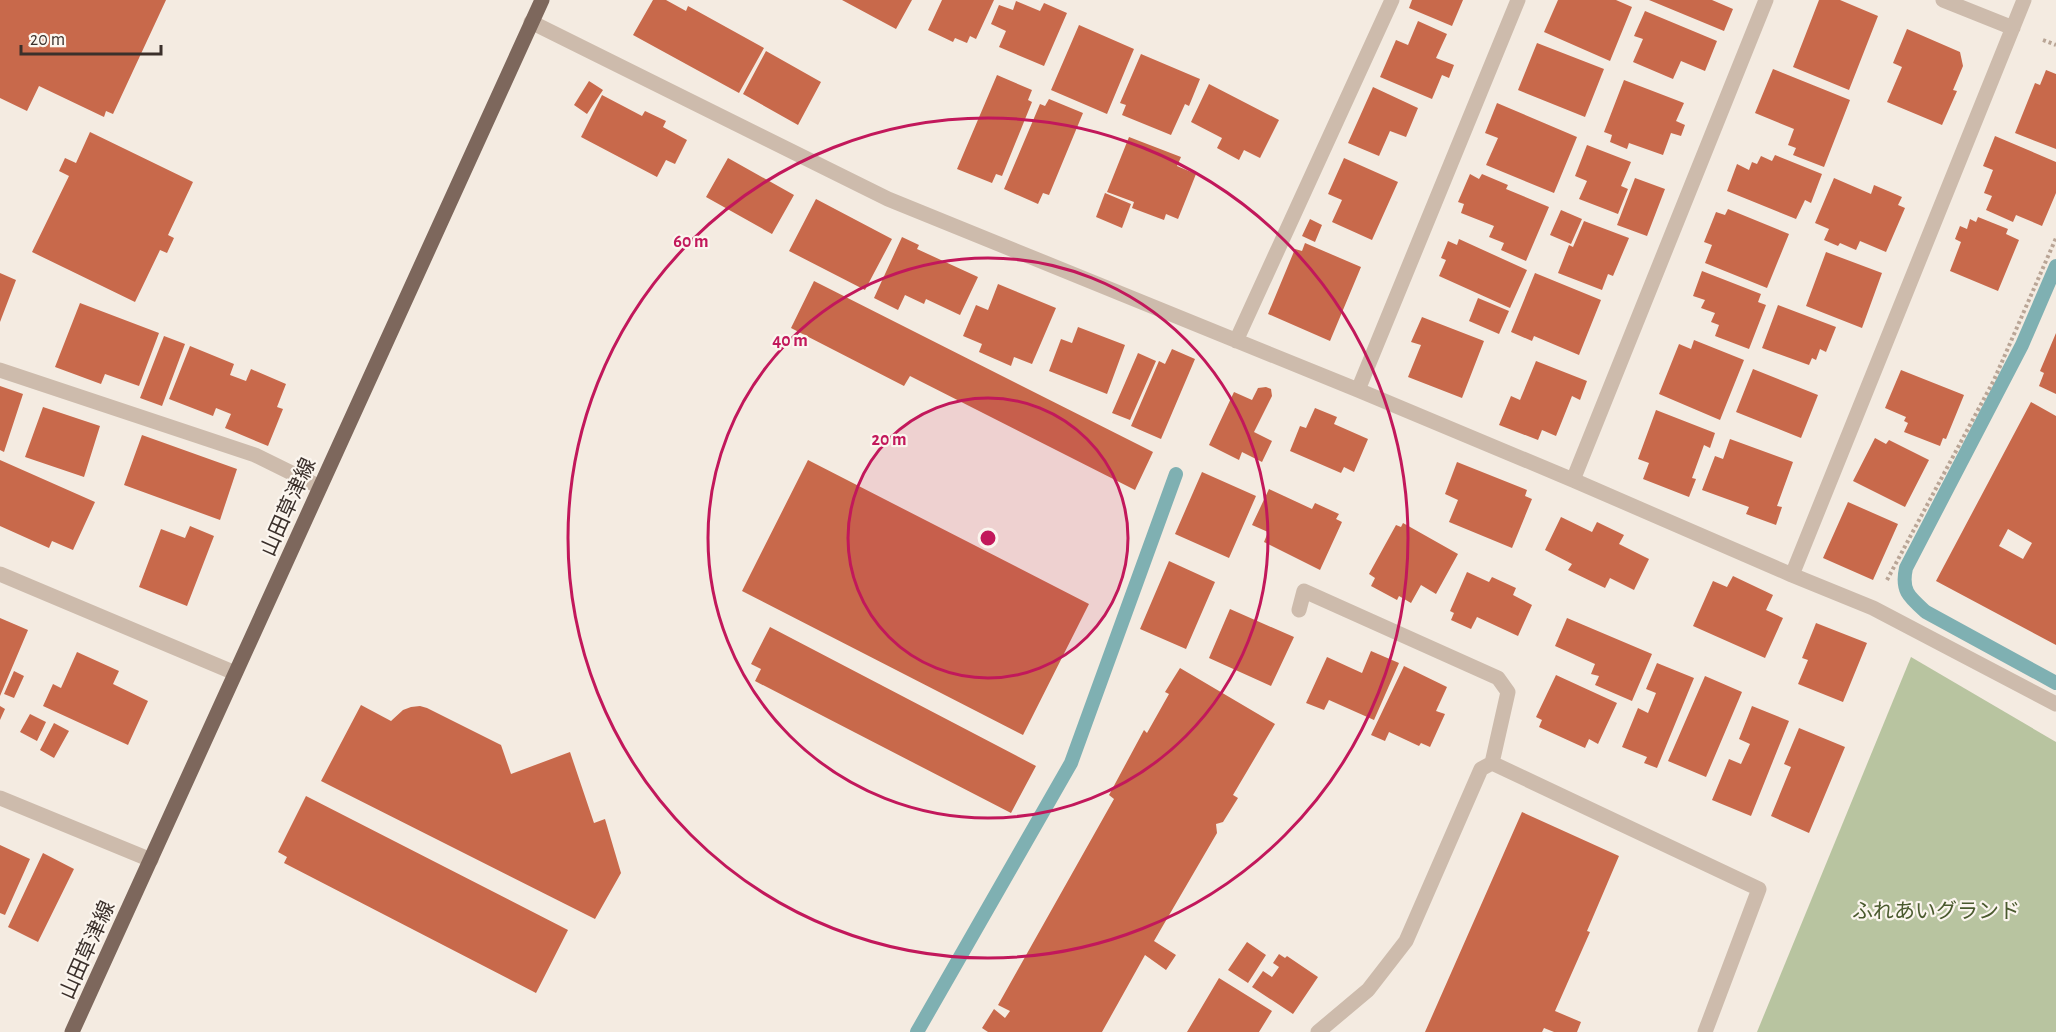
<svg xmlns="http://www.w3.org/2000/svg" width="2056" height="1032" font-family="'Alegreya Sans','Noto Sans JP',sans-serif">
<rect width="100%" height="100%" fill="#f4ebe1"/>
<path fill="#b8c4a0" d="M1911,657L2056,742V1032H1757Z"/>
<g fill="none" stroke-linecap="round" stroke-linejoin="round">
<path stroke="#7fb0b2" stroke-width="14" d="M2056,266L2022,345L1906,568C1901,591 1909,597 1926,612L2056,683
M917,1032L1071,763L1176,474"/>
</g>
<path fill="#c8694b" fill-rule="evenodd" d="M0,0H166L113,114L106,111L104,117L39,86L27,111L0,98Z
M653,0H666L686,11L688,6L764,48L739,93L633,35Z
M842,0H912L896,29Z
M942,0H994L976,39L970,36L967,43L955,38L953,42L928,30Z
M1412,0H1463L1452,26L1409,8Z
M1558,0H1616L1632,7L1610,61L1544,32Z
M1649,0H1712L1733,9L1724,31Z
M1819,0H1840L1878,16L1849,90L1793,67Z
M1016,1L1040,11L1044,3L1067,13L1044,66L999,47L1006,31L991,24L999,5L1013,10Z
M1645,11L1717,41L1705,71L1681,61L1673,79L1633,62L1643,39L1634,36Z
M1418,21L1447,34L1436,58L1454,65L1449,78L1442,75L1432,99L1380,77L1396,40L1408,45Z
M1079,25L1134,49L1107,114L1051,90Z
M1907,29L1960,52L1963,66L1953,90L1957,91L1942,125L1887,102L1902,67L1893,63Z
M1537,43L1604,69L1585,117L1518,90Z
M766,51L821,82L798,125L743,94Z
M1141,54L1200,79L1189,106L1185,104L1171,135L1122,115L1126,105L1120,103Z
M1773,69L1850,100L1824,167L1793,155L1796,148L1788,145L1794,129L1755,113Z
M2046,70L2056,74V149L2015,133L2035,83L2040,85Z
M997,75L1032,90L1028,100L1032,102L1002,176L996,174L992,183L957,169Z
M1624,80L1684,103L1676,121L1685,125L1681,136L1671,133L1663,155L1629,143L1627,149L1610,142L1612,135L1604,132Z
M589,81L603,90L587,114L574,105Z
M1209,84L1279,120L1260,158L1244,150L1239,160L1217,148L1222,138L1191,122Z
M1373,87L1418,108L1406,137L1390,131L1379,156L1348,143Z
M602,95L642,116L645,111L666,121L663,127L687,140L675,164L666,160L657,177L581,137Z
M1049,99L1083,113L1049,195L1043,193L1038,204L1004,189L1040,104L1045,106Z
M1497,103L1577,137L1554,193L1486,165L1498,138L1485,133Z
M90,132L193,182L168,235L174,238L167,253L160,250L135,302L32,252L69,176L59,171L65,158L76,163Z
M1995,136L2056,162V193L2042,226L2016,215L2013,222L1986,210L1992,196L1984,193L1993,170L1983,166Z
M1129,137L1181,157L1177,166L1196,174L1178,219L1166,214L1164,220L1132,208L1134,202L1107,192Z
M1587,145L1631,162L1621,186L1628,189L1618,214L1579,199L1587,181L1575,176Z
M1775,155L1822,174L1811,203L1805,200L1796,219L1727,191L1737,164L1749,170L1752,162L1757,164L1761,156L1772,161Z
M728,158L794,195L772,234L706,197Z
M1344,158L1398,182L1372,240L1332,222L1342,200L1328,194Z
M1470,174L1479,179L1482,174L1508,185L1506,189L1549,207L1526,261L1501,250L1504,243L1489,237L1494,226L1461,213L1464,204L1458,202Z
M1635,178L1665,189L1647,236L1617,225Z
M1834,178L1871,194L1874,185L1902,197L1898,205L1905,208L1886,252L1860,241L1856,250L1840,243L1838,246L1824,240L1829,229L1815,223Z
M1105,193L1131,204L1122,228L1096,217Z
M816,199L892,239L865,290L789,251Z
M1728,209L1789,234L1767,288L1705,263L1712,245L1704,242L1716,212L1725,215Z
M1561,210L1582,219L1571,244L1550,235Z
M1978,217L2008,229L2006,234L2019,240L1998,291L1950,271L1961,242L1955,239L1960,226L1967,229L1970,219L1976,222Z
M1310,219L1322,225L1315,242L1302,236Z
M1584,221L1629,238L1613,276L1608,274L1602,290L1558,273L1569,245L1573,247Z
M902,237L919,245L917,249L978,277L960,315L926,299L924,304L905,295L898,310L874,298Z
M1459,239L1527,270L1510,308L1439,276L1446,260L1441,258L1448,241L1457,245Z
M1305,243L1361,267L1330,341L1268,314L1295,249L1302,251Z
M1826,252L1882,273L1862,328L1806,306Z
M1702,271L1761,294L1758,302L1766,305L1749,349L1715,336L1719,325L1711,322L1715,313L1701,308L1705,300L1693,296Z
M0,273L16,280L0,322Z
M1535,273L1601,300L1579,355L1534,336L1532,341L1511,332Z
M814,281L1153,452L1135,490L910,376L904,386L791,328Z
M998,284L1056,308L1032,364L1014,357L1011,366L979,352L982,344L963,336L976,305L988,310Z
M1478,298L1509,311L1499,334L1469,321Z
M80,303L159,333L139,386L105,374L101,384L55,367Z
M1778,305L1836,327L1826,352L1820,349L1816,360L1812,358L1809,365L1762,348Z
M1422,317L1484,341L1462,398L1408,377L1421,345L1411,342Z
M1078,327L1125,345L1107,394L1049,371L1061,339L1072,343Z
M2056,333V394L2039,386L2044,373L2040,371Z
M164,336L185,344L162,406L140,398Z
M1694,340L1744,360L1720,420L1659,394L1679,344L1691,349Z
M190,346L234,364L230,375L246,381L251,369L286,384L277,407L283,409L268,446L225,428L231,414L216,408L213,416L169,399Z
M1172,349L1195,359L1161,439L1131,426L1159,361L1165,364Z
M1138,353L1156,361L1130,420L1112,413Z
M1536,361L1587,381L1580,400L1572,396L1556,436L1542,430L1538,440L1499,425L1511,396L1520,400Z
M1753,369L1818,395L1801,438L1736,412Z
M1901,370L1964,395L1946,439L1943,438L1940,446L1904,432L1908,423L1904,421L1906,417L1885,408Z
M0,386L23,394L4,452L0,450Z
M1266,387L1271,389L1272,396L1254,432L1272,441L1262,462L1242,452L1239,460L1209,445L1234,392L1252,400L1258,388Z
M2031,402L2056,416V645L1936,581ZM2008,529L2032,543L2023,559L1999,546Z
M43,407L100,426L84,477L25,457Z
M1315,408L1337,417L1334,424L1368,439L1354,472L1344,467L1341,473L1290,451L1300,426L1306,428Z
M1656,410L1715,433L1710,448L1704,445L1692,478L1696,479L1689,497L1643,479L1649,463L1638,459Z
M142,435L237,469L220,520L124,485Z
M1875,438L1886,444L1889,440L1929,460L1905,507L1853,481Z
M1730,439L1793,462L1777,506L1782,507L1776,525L1746,514L1749,507L1702,490L1715,456L1723,459Z
M0,460L95,502L73,550L52,541L49,548L0,526Z
M808,460L1089,604L1023,735L742,591Z
M1457,462L1527,490L1525,496L1532,499L1512,548L1449,522L1458,500L1445,494Z
M1202,472L1256,496L1229,558L1175,534Z
M1269,489L1312,509L1315,503L1339,514L1336,519L1342,522L1320,570L1264,542L1268,532L1252,525Z
M1848,502L1898,524L1873,580L1823,558Z
M1561,517L1592,532L1597,522L1624,535L1619,544L1649,559L1634,590L1610,578L1605,588L1568,570L1572,564L1545,550Z
M1403,523L1458,554L1436,594L1421,585L1411,603L1399,596L1397,600L1371,586L1375,578L1369,574L1396,525L1401,527Z
M190,526L214,536L187,606L139,587L161,529L185,538Z
M1169,561L1215,582L1186,649L1140,629Z
M1467,572L1489,582L1492,577L1516,588L1513,595L1532,605L1518,636L1477,617L1471,629L1451,620L1454,613L1450,611Z
M1733,576L1773,595L1766,610L1783,618L1765,658L1693,626L1713,581L1727,587Z
M1230,609L1294,637L1271,686L1209,658Z
M0,618L28,630L0,696Z
M1567,618L1652,654L1632,701L1595,685L1599,676L1591,674L1595,664L1555,646Z
M1816,623L1867,643L1843,702L1798,684L1808,660L1802,658Z
M770,627L1036,766L1011,813L755,681L761,669L751,664Z
M1371,651L1399,663L1374,720L1329,700L1324,710L1306,703L1327,657L1362,673Z
M77,652L119,671L113,684L148,701L128,745L43,706L53,684L61,688Z
M1657,663L1694,678L1657,768L1644,763L1647,757L1622,747L1638,708L1648,713L1656,693L1646,689Z
M1404,666L1447,687L1436,711L1445,714L1430,747L1421,743L1419,746L1389,732L1385,741L1371,735Z
M1180,668L1275,724L1233,795L1238,798L1223,822L1216,824L1217,833L1154,941L1176,955L1166,970L1145,955L1102,1032H988L982,1028L994,1009L1005,1018L1010,1011L998,1005L1114,799L1109,795L1144,730L1147,733L1169,694L1165,692Z
M14,671L24,676L14,698L4,694Z
M1556,675L1617,703L1598,744L1589,739L1585,748L1539,727L1542,720L1536,717Z
M1705,676L1742,692L1706,777L1668,761Z
M361,705L391,721L403,710L411,707L420,706L427,708L501,745L511,774L570,752L594,823L605,819L621,873L595,919L321,781Z
M0,706L5,709L0,720Z
M1752,706L1789,721L1751,816L1712,800L1729,759L1741,764L1750,744L1739,739Z
M30,714L46,722L37,741L20,732Z
M54,723L69,731L54,758L40,750Z
M1799,728L1845,747L1809,833L1771,816L1791,767L1784,764Z
M306,796L568,930L536,993L284,863L287,857L278,852Z
M1522,812L1619,856L1587,931L1590,932L1555,1011L1581,1022L1577,1032H1554L1544,1028L1542,1032H1425Z
M0,845L30,859L5,915L0,913Z
M43,853L74,869L38,942L8,927Z
M1247,942L1266,955L1248,983L1228,970Z
M1279,954L1285,958L1287,956L1318,977L1293,1014L1252,987L1263,971L1272,977L1279,967L1273,963Z
M1219,978L1272,1011L1259,1032H1187Z"/>
<g fill="none" stroke-linecap="round" stroke-linejoin="round">
<path stroke="#b9a596" stroke-width="4" stroke-dasharray="3 3" stroke-linecap="butt" d="M2043,40L2056,45
M1887,580L1994,380L2056,238"/>
<path stroke="#cdbbac" stroke-width="15" d="M1943,0L2013,28
M531,22L888,199L1358,390L1573,480L1792,575L1873,608L2056,704
M1236,341L1392,0
M0,370L255,455L320,487
M1358,390L1518,0
M1573,480L1766,0
M0,574L235,673
M1792,575L2024,0
M1299,610L1304,591L1498,678L1508,692L1492,763
M0,798L151,860
M1318,1032L1368,990L1406,941L1481,769L1492,763L1759,889L1705,1032"/>
<path stroke="#7d675c" stroke-width="15" d="M72,1032L542,0"/>
</g>
<circle cx="988" cy="538" r="140" fill="#c2185b" fill-opacity=".12"/>
<g fill="none" stroke="#c2185b" stroke-width="3">
<circle cx="988" cy="538" r="140"/>
<circle cx="988" cy="538" r="280"/>
<circle cx="988" cy="538" r="420"/>
</g>
<g text-anchor="middle" stroke-width="4.5" stroke-linejoin="round" paint-order="stroke">
<g font-size="21" fill="#3b302b" stroke="#fbf5ee">
<text transform="translate(288 507) rotate(-66)" y="7">山田草津線</text>
<text transform="translate(87 950) rotate(-66)" y="7">山田草津線</text>
</g>
<g font-size="21" fill="#4a5a2e" stroke="#fbf5ee">
<text x="1936" y="918">ふれあいグランド</text>
</g>
</g>
<circle cx="988" cy="538" r="9" fill="#c2185b" stroke="#fbf5ee" stroke-width="3"/>
<g font-size="18" text-anchor="middle" font-weight="bold" fill="#c2185b" stroke="#fbf5ee" stroke-width="4.5" stroke-linejoin="round" paint-order="stroke">
<text x="691" y="247">60 m</text>
<text x="790" y="346">40 m</text>
<text x="889" y="445">20 m</text>
</g>
<path d="M21 45v9h140v-9" fill="none" stroke="#3b302b" stroke-width="3"/>
<text x="30" y="45" font-size="18" fill="#3b302b" stroke="#fbf5ee" stroke-width="4.5" paint-order="stroke">20 m</text>
</svg>
